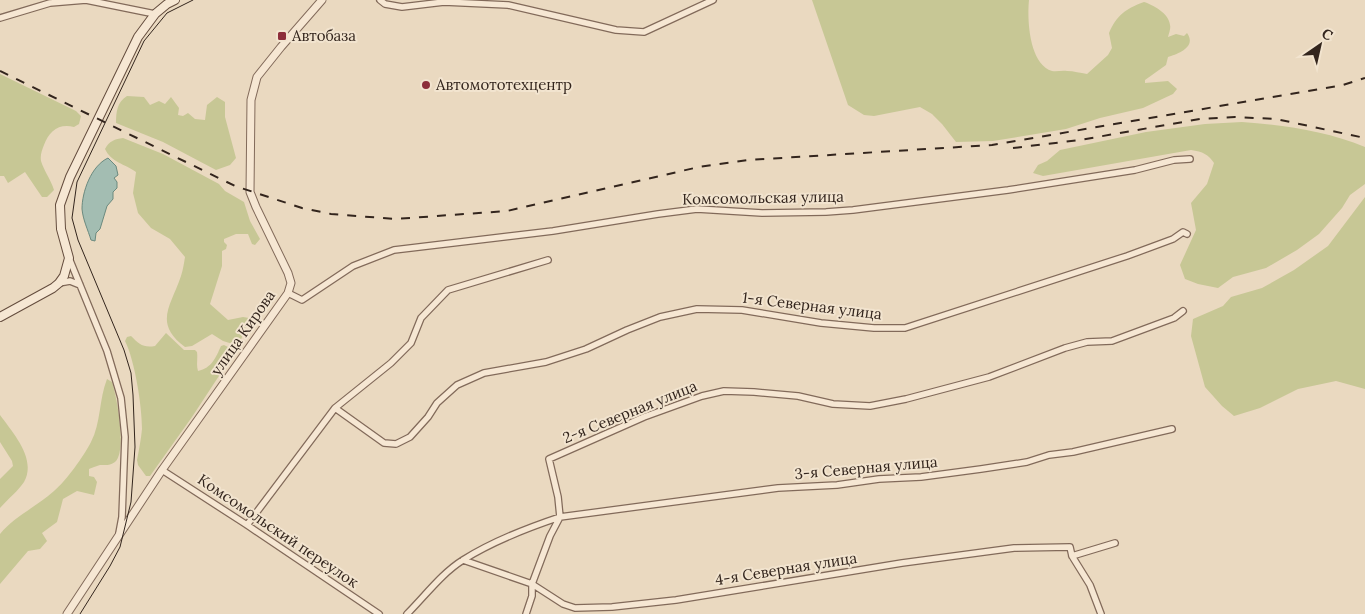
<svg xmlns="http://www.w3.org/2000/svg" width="1365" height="614" font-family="Lora,serif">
<rect width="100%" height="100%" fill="#ead9c0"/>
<path fill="#c7c795" d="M812,0H1029C1027,19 1029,64 1052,71C1057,72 1062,70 1067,71C1074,71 1080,73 1087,74L1108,55L1112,48L1109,33C1117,15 1125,9 1144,2C1153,5 1169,13 1170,25C1171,28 1169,33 1168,37L1176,34L1184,36L1187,33C1197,47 1178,54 1168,57L1166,65L1145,80V83L1168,81L1177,89L1173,94L1143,108L1100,118L1066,129L993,141L956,142L942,124L932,114L920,107L874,116L864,115L848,105Z
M0,74L76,111L81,116L79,124L74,127C59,123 49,131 44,145C42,150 40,155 41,161C44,171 51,180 54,190L47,197H42L25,172L8,183L4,176H0Z
M127,96L144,97L150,105L159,101L165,104L171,97L179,108L178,115L183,116L188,113L195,119L205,120L207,105L217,97L225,102V117L236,158L230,165L216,170L163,142L116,123C116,112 117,102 127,96Z
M1242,122C1284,125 1326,131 1365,147V184L1350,195L1342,208L1319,234L1297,250L1266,268L1233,277L1218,288L1198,284L1185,279L1180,265L1196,230L1191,203L1207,184L1214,163C1208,154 1203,152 1191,150L1043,176L1033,173L1038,165L1047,161L1060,150L1146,132L1205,124Z
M123,138L163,154L219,184L225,191L244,202L250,221L260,239L255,245L252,244L248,234H236L224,239V242L227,245L226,249L222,251V266L210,304L228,320L243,317L249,318L251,321L241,333L242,337L240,342L236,345L223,341L212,334L192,346L185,347C153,323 171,306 181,276C183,270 184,263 185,257L170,239L151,228L138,213L133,193L136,172C125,164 111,162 105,149C109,141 115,139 123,138Z
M1365,197V389L1336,381L1298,389L1260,408L1234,416L1222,406L1205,387L1191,336L1193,319L1223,306L1231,297L1262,288L1294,270L1328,246Z
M166,333L184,350H195L197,352C198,359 196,365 198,371C212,368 216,357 221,346L224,345C228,347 232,349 234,353L192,417L150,476H146L138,465L137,460C139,450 141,439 142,429C142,406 135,361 125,341L127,337L131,336C139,344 143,348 155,346Z
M107,379L112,382C117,397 127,452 115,462C110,466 105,465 100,465C96,466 92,468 89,469V476L94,477L97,482L94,495L77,491L63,499L57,522L42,533L47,541L40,549L28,551L0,584V534C15,516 36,507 54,491C67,480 83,457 91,442C101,423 99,399 107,379Z
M0,415C13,433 37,459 24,482C19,490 7,500 0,508V479L13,466L12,461L0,442Z"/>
<path fill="#a3bdb2" stroke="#6b8a7f" d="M108,158L116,166L118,175L114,178L117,182V188L113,192V199L107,206L100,229L96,233L95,241L91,240C88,230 83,220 82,209C82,192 91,166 108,158Z"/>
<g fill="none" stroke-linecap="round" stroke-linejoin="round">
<g stroke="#826a5a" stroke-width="8">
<path id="minor" d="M380,0L385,4L402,7L444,2L508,5L616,30L644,32L713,0
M0,18L50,3L86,0L155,14
M69,258L107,351L121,398L125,437L122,517L119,533
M59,283L70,281L80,285
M288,293L302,300L353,266L394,250L553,231L658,214L697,209L762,213L826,212L853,210L1008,190L1135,170L1174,160L1190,159
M335,408L384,443L396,444L410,437L428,417L437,403L457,385L484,373L546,362L586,349L627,330L660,317L697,309L742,310L821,323L874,328H905L1127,256L1173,239L1183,232L1187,234
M162,470L247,525L379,614
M560,517L558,497L549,459L644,417L702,396L724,391L754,392L798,396L833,404L870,406L906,399L989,377L1065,348L1087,342L1112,341L1174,318L1183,311
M247,525L335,408L391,363L411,343L421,318L448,290L548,260
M1072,556L1090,585L1101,614
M463,560L532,584L563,604L575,608L612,607L676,600L902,563L1014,548L1070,547L1072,556L1115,543
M407,614C425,596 442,573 463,560C490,543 530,527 560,517L778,488L837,485L879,479L921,477L981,469L1027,462L1049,455L1073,452L1172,429
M526,614L532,596V584L550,536L560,517"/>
</g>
<g stroke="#826a5a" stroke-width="9">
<path id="tertiary" d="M67,614L162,470L288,293L291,283L288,273L256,207L250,192L251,100L257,77L281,47L322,0"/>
</g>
<g stroke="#644c3d" stroke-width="10">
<path id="secondary" d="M0,317L53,288L59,283L64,276L69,258L61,229L60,205L70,177L138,37L155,14L167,4L175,0"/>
</g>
<use href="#minor" stroke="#f6e7d3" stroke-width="5.5"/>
<use href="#tertiary" stroke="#f6e7d3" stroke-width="7"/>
<use href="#secondary" stroke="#f6e7d3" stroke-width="8"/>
<path stroke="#33251d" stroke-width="1" d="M80,614L110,566L120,547L131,502L135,447L133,395L131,373L124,350L78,240L72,218L77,182L144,41L167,13L193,0"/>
<path stroke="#33251d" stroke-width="2" stroke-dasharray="9 9" stroke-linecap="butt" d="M0,71L235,186L302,208L331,214L395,219L507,211L699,167L748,160L992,145L1343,85L1365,78
M1013,148L1080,140L1200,119L1235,117L1276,119L1365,138"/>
</g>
<g fill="#8d2e3a" stroke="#f2e4cf" stroke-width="2">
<rect x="277" y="31" width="10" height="10" rx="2.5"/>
<circle cx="426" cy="85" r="5"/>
</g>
<g text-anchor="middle" stroke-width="4" stroke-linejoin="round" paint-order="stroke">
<g font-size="15" fill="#33251d" stroke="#f2e4cf" text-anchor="start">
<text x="292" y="41">Автобаза</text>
<text x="436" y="90">Автомототехцентр</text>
</g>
<g font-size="15" fill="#33251d" stroke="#f2e4cf">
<text transform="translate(763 198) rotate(-1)" y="5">Комсомольская улица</text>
<text transform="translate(812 306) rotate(7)" y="5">1-я Северная улица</text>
<text transform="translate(243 333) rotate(-55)" y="5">улица Кирова</text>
<text transform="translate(630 412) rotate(-22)" y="5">2-я Северная улица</text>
<text transform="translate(866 468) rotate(-5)" y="5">3-я Северная улица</text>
<text transform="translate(278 531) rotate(34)" y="5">Комсомольский переулок</text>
<text transform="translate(786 569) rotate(-9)" y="5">4-я Северная улица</text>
</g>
</g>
<g transform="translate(1320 45) rotate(34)" stroke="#f2e4cf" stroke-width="4" paint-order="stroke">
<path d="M0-4L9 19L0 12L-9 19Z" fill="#33251d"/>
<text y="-8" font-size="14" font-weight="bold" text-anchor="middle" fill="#33251d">С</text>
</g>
</svg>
